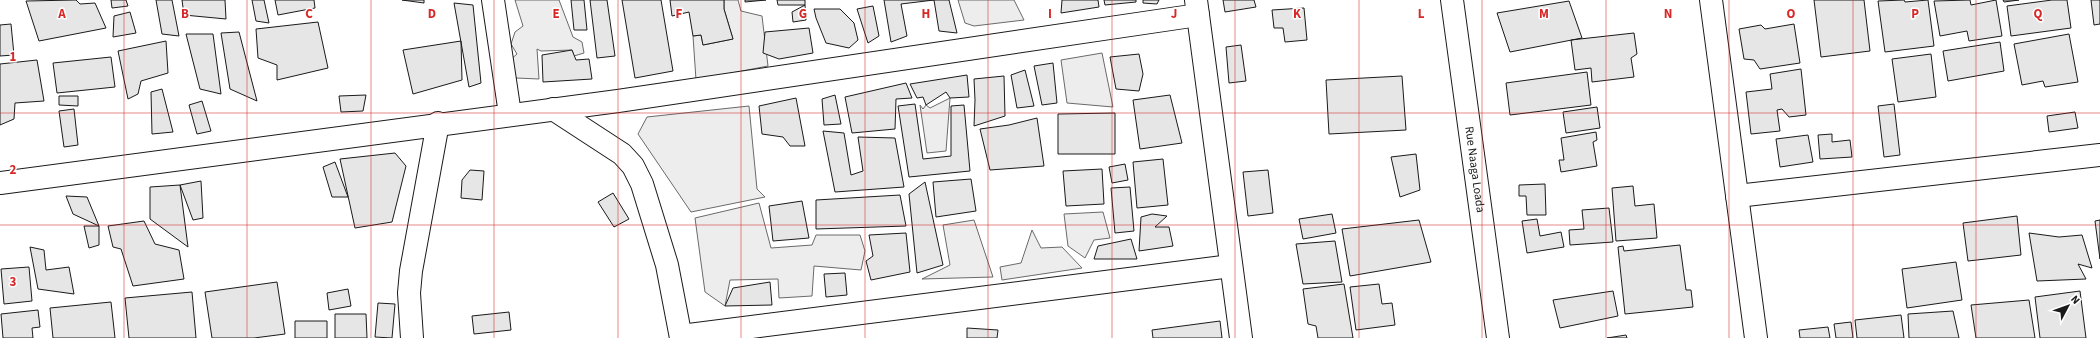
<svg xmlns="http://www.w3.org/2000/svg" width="2100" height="338" font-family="'Source Sans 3',sans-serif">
<rect width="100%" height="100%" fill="#fff"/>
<path fill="#ededed" stroke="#6a6a6a" d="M515,0H559L573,37L582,42L584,53L574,56L572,50L541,51L537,49L539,79L516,78L510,60L517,54L511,44L515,32L523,26Z
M724,0H738L741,11L762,16L768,66L696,80L693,36L701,35L703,45L733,39L724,9Z
M958,0H1014L1024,20L974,26L965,23Z
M1102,53L1113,107L1067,103L1061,60Z
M950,98L946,151L927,153L920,105L923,109L926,105L930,108Z
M749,106L757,189L765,197L691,212L638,134L647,117Z
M759,203L771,248L812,245L816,235H860L865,251L861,270L814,266L812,296L779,298L778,279L730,280L725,306L705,292L695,218Z
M1103,212L1110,238L1094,240L1085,258L1068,246L1064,214Z
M974,220L993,277L922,279L950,265L943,225Z
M1032,230L1041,248L1062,247L1082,268L1002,280L1000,267L1021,263Z"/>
<path fill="#e6e6e6" stroke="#1a1a1a" d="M76,0L80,4L95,3L106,28L39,41L26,1Z
M111,0H126L128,6L112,8Z
M156,0H172L179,36L162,34Z
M182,0H225L226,19L184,15Z
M252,0H264L269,23L256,21Z
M275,0H314L315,8L278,15Z
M402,0H424V3Z
M571,0H584L587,30H574Z
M590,0H607L615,56L597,58Z
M622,0H661L673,71L635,78Z
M670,0H724V9L733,39L703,45L701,35L693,36L689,12L672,16Z
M745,0H766L745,2Z
M777,0H805V5H778Z
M884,0H949L957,33L939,31L934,0L901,4L907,36L891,42Z
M1062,0H1098L1099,7L1061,13Z
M1104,0H1136V2L1105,5Z
M1143,0H1159L1157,4L1143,3Z
M1223,0H1254L1256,7L1225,12Z
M1814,0H1864L1870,51L1821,57Z
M1904,0L1905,2L1928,0L1934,46L1885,52L1878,1Z
M1970,0L1971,5L1996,0L2002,36L1969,41L1967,31L1940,36L1934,1Z
M2003,0H2019L2004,2Z
M2052,0H2067L2071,28L2011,36L2007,6Z
M2091,0H2100V24L2094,25Z
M1569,1L1582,38L1510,52L1497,13Z
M454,3L473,5L481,83L469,87Z
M805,5L806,20L793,22L792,12Z
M873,6L879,36L868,43L857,9Z
M1304,8L1307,40L1285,42L1283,28H1274L1272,10Z
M814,9H840L854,23L858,40L849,48L826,43L816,18Z
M130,12L136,33L113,37L114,16Z
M318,22L328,68L277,80V65L258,58L256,29Z
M11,24L14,55L0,56V25Z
M1794,24L1800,63L1760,69L1754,60L1744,59L1739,29L1761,25L1765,29Z
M809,28L813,53L779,59L763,53L765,32Z
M239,32L257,101L230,89L221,33Z
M1634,33L1637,54L1631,58L1634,77L1592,82L1591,68L1575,70L1571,40Z
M186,34H213L221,94L200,89Z
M2069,34L2078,82L2045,87L2043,81L2022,85L2014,44Z
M166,41L168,73L141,81L138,94L128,99L118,51Z
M461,41L462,80L413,94L403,50Z
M2000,42L2004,71L1948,81L1943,51Z
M1241,45L1246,81L1229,83L1226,47Z
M572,50L576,60L589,59L592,79L543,82L542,55Z
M1139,54L1143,74L1139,91L1116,89L1110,57Z
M1931,54L1936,97L1898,102L1892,59Z
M111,57L115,87L57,93L53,63Z
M37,60L44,101L15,103L14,119L0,125V64Z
M1053,63L1057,103L1042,105L1034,66Z
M1801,69L1806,115L1789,117L1782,109L1777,110L1780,131L1751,134L1746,92L1772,89L1770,74Z
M1025,70L1034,106L1017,108L1011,75Z
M1587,72L1591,105L1510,115L1506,83Z
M967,75L969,97L950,98L946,92L926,105L923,97L917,98L910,84Z
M1004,76L1005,116L974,126L975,100L974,79Z
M1402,76L1406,130L1329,134L1326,80Z
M906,83L912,98L896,99L895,129L852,133L845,97Z
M162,89L173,132L152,134L151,92Z
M366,95L363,111L341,112L339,96Z
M835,95L841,124L824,125L822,99Z
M1170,95L1182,143L1140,149L1133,100Z
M59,96H78V106L59,105Z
M796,98L805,146H790L783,137L762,134L759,106Z
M202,101L211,131L197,134L189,105Z
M915,104L923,159L951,156V106L964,105L970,171L909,177L898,106Z
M1894,104L1900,155L1884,157L1878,106Z
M1597,107L1600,128L1566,133L1563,112Z
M74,109L78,145L64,147L59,111Z
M2075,112L2078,128L2049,132L2047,116Z
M1115,113V154H1058V114Z
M1037,118L1044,166L990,170L980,129L1009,125Z
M823,131L844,133L851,175L863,171L858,137L895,138L904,187L835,192Z
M1596,132L1597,140L1593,142L1597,166L1561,172L1559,160H1564L1561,138Z
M1832,134V142L1850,140L1852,157L1820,159L1818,135Z
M1808,135L1813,162L1780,167L1776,139Z
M395,153L406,166L392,222L355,228L340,159Z
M1416,154L1420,190L1400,197L1391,157Z
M1163,159L1168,205L1137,208L1133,162Z
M335,162L348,197H332L323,167Z
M1125,164L1128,180L1112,183L1109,167Z
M1102,169L1104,204L1066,206L1063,171Z
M470,170L484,171L482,200L461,198L462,180Z
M1268,170L1273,213L1248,216L1243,172Z
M971,179L976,211L936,217L933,182Z
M201,181L203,218L193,220L180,185Z
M925,182L943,265L917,273L909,194Z
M1545,184L1546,215H1527L1526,196H1519V185Z
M180,185L188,247L150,219V187Z
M1633,186L1635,206L1654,204L1657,238L1616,241L1612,188Z
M1130,187L1134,231L1115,233L1111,188Z
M613,193L629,219L614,227L598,202Z
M900,195L906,226L816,229V200Z
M66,196L87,197L99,226L73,214Z
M802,201L809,238L773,241L769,206Z
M1609,208L1613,242L1570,245L1569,230L1584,229L1582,210Z
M1152,214L1167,216L1155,227H1169L1173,246L1139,251L1141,217Z
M1332,214L1336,233L1303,239L1299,219Z
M2017,216L2021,255L1968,261L1963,223Z
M1537,219L1540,236L1561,232L1564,247L1527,253L1522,221Z
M1419,220L1431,262L1350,276L1342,229Z
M2100,220V259L2095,221Z
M144,221L155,244L179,250L184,279L133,286L121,249L113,247L108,226Z
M84,226H99V245L89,248Z
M906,233L910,272L871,280L866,261L873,256L869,235Z
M2029,233L2059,237L2082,235L2092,268L2078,264L2086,279L2037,281Z
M1131,239L1137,259H1094L1098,246Z
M1335,241L1342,282L1303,284L1296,244Z
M1680,245L1686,290H1691L1693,307L1625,314L1618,247L1623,246L1624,251Z
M30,247L44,250L46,270L69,267L74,294L38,289Z
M1956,262L1962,300L1907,308L1902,269Z
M29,267L32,301L4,304L1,269Z
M845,273L847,295L826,297L824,274Z
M277,282L285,334L254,338H212L205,292Z
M770,282L772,305L725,306L733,288Z
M1344,284L1353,338H1318L1316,326L1308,324L1303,289Z
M1379,284L1382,304L1392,303L1395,325L1356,330L1350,287Z
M348,289L351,306L329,310L327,293Z
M1613,291L1618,316L1560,328L1553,300Z
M2080,291L2086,338H2040L2035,297Z
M192,292L196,338H129L125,298Z
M2029,300L2035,338H1976L1971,305Z
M111,302L115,338H53L50,308Z
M378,303L395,304L392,338L375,337Z
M38,310L40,327L32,328L33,338H3L1,314Z
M1953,311L1959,338H1909L1908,314Z
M509,312L511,330L474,334L472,316Z
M335,314H366L367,338H335Z
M1901,315L1904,338H1857L1855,320Z
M295,321H327V338H295Z
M1220,321L1222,338H1153L1152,330Z
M1851,322L1853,338H1836L1834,324Z
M1828,327L1830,338H1800L1799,330Z
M967,328L998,330L997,338H967Z
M1626,335L1627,338H1607Z"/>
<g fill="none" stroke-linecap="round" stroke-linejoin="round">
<g stroke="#1a1a1a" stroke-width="24">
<g id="minor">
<path d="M493,0L510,114"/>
<path d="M1196,0L1241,338"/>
<path id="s1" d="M1452,0L1498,338"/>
<path d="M1711,0L1756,338"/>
<path d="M553,109L622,154L633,166L642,184L667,265L681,338"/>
<path d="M0,183L618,101L1198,15"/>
<path d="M1737,196L2100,155"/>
<path d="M681,336L1231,266"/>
<path d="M412,338L409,293L411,271L438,123"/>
</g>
</g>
<use href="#minor" stroke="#fff" stroke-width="22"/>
</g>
<path fill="none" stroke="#d62828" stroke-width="1" stroke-opacity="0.55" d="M124,0V338M247,0V338M371,0V338M494,0V338M618,0V338M741,0V338M865,0V338M988,0V338M1112,0V338M1235,0V338M1359,0V338M1482,0V338M1606,0V338M1729,0V338M1853,0V338M1976,0V338M0,113H2100M0,225H2100"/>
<g text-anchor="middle" stroke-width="3" stroke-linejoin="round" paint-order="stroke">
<g font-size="12" fill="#1a1a1a" stroke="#fff">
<text dy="4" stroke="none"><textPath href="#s1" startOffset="171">Rue Naaga Loada</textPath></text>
</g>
</g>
<g font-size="13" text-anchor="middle" font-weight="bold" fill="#d62828" stroke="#fff" stroke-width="3" stroke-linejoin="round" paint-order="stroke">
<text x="62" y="18">A</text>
<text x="185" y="18">B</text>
<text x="309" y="18">C</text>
<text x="432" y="18">D</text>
<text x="556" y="18">E</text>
<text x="679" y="18">F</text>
<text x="803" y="18">G</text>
<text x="926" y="18">H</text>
<text x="1050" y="18">I</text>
<text x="1174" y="18">J</text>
<text x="1297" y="18">K</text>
<text x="1421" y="18">L</text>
<text x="1544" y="18">M</text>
<text x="1668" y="18">N</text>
<text x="1791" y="18">O</text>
<text x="1915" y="18">P</text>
<text x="2038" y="18">Q</text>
<text x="13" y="61">1</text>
<text x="13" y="174">2</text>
<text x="13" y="286">3</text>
</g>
<g transform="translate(2068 306) rotate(49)" stroke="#ffffff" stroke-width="3" paint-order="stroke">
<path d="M0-3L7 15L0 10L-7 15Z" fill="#1a1a1a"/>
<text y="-6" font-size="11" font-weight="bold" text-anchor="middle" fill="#1a1a1a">N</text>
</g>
</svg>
